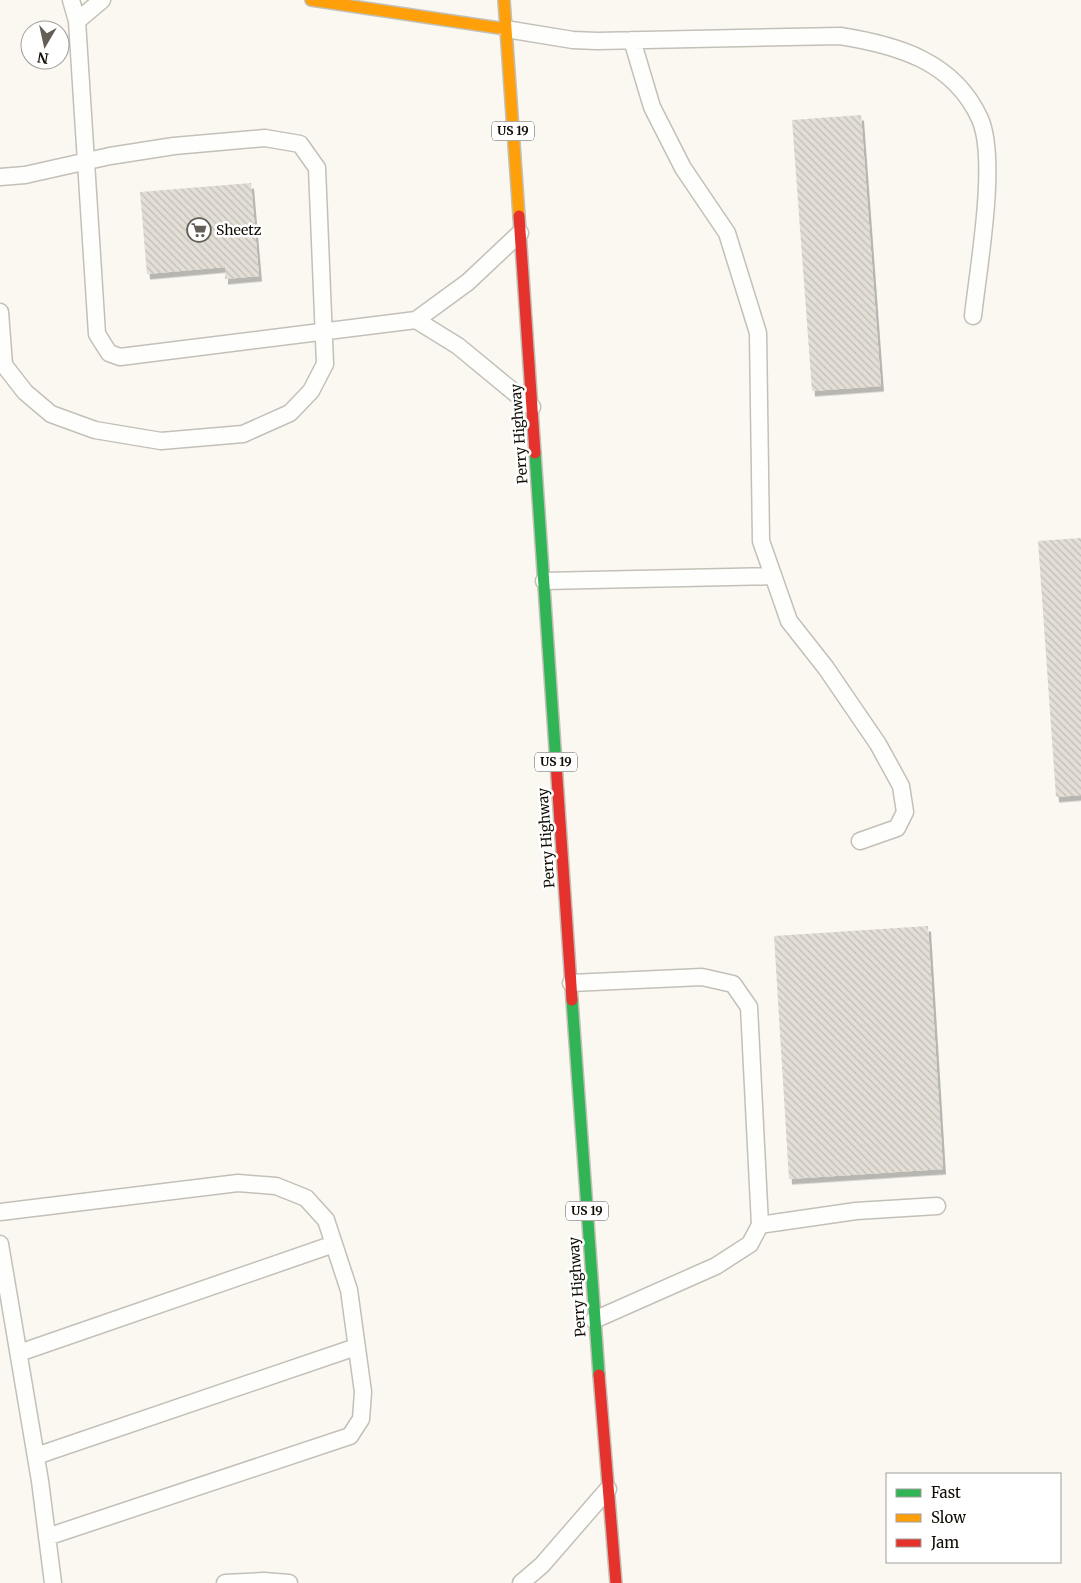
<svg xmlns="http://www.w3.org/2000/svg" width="1081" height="1583" font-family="Merriweather,serif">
<defs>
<pattern id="building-back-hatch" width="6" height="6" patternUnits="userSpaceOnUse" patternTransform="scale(1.25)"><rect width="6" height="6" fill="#e3dfd6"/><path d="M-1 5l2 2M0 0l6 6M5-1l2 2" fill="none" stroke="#c2beb6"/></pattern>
<filter id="shadow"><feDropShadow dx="3" dy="5.5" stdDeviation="0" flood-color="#0004"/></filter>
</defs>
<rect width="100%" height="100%" fill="#faf8f1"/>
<path fill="url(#building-back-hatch)" filter="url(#shadow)" d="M861,115L881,386L812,391L792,120Z
M251,183L259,276L225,279V267L147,274L140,192Z
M1081,538V795L1056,797L1038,541Z
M928,926L943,1169L789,1179L774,936Z"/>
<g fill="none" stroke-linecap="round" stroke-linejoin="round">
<g stroke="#c2c0b7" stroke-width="19">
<path id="lane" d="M71,0L77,21L97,334L109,353L120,357L416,320
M77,21L102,0
M506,29L573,40L597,41L840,36C897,45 954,61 980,119C998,160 978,269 973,316
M632,40L652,107L683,168L727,233L758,333L761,541L789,621L826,668L878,744L901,786L905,812L897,828L860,841
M0,177L25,175L110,156L174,146L265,138L300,144L317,168L325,364L311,391L290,413L243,434L161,441L95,430L51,414L25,392L4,365L0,312
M520,233L468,282L416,320L458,346L532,407
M544,581L773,576
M571,983L702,977L733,984L749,1007L760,1225L750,1244L716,1266L594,1320
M0,1212L238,1183L276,1186L306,1198L326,1220L349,1290L363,1392L361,1419L350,1436L47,1537
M760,1225L856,1211L937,1206
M0,1244L40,1481L53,1583
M19,1353L334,1244
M36,1456L356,1347
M225,1583L264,1581L289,1583
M521,1583L542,1565L608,1489"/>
</g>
<g stroke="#c2c0b7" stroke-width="14">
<path id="fast" d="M535,453L556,763
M572,1000L599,1375"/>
</g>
<g stroke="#c2c0b7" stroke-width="14">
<path id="slow" d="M311,0L506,29
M504,0L519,216"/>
</g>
<g stroke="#c2c0b7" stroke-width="14">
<path id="jam" d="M519,216L535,453
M556,763L572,1000
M599,1375L616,1583"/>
</g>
<use href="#lane" stroke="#fefefd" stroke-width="16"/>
<use href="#fast" stroke="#30b455" stroke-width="11"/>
<use href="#slow" stroke="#ff9f0a" stroke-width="11"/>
<use href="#jam" stroke="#e5322d" stroke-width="11"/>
</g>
<defs>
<g id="supermarket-ring" transform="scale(1.25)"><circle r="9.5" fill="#fff" stroke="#635f57" stroke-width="1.5"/><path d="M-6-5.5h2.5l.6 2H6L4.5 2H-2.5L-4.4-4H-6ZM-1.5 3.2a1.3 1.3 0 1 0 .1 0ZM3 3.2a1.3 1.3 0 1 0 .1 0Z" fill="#635f57"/></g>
</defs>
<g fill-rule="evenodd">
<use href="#supermarket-ring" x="199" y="230"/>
</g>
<g text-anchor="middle" stroke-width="5" stroke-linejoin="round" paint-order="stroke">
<g fill="#fff" stroke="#58564f" stroke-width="1">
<rect x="492" y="121.5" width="42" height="19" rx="4"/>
<rect x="535" y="752.5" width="42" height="19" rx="4"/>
<rect x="566" y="1201.5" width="42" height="19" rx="4"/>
</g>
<g font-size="12" font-weight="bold" fill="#110d04">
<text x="513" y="135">US 19</text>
<text x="556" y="766">US 19</text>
<text x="587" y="1215">US 19</text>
</g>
<g font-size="14" fill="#110d04" stroke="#fff" text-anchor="start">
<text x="216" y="235">Sheetz</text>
</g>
<g font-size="14" fill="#110d04" stroke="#fff">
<text transform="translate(519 434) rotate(-94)" y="5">Perry Highway</text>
<text transform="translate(546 838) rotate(-94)" y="5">Perry Highway</text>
<text transform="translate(577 1287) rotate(-94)" y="5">Perry Highway</text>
</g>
</g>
<rect x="886" y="1473" width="175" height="90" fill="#ffffff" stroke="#a09e9b"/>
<rect x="896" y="1489" width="25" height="8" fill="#30b455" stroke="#a09e9b"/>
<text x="931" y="1498" font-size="15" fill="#110d04">Fast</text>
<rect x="896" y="1514" width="25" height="8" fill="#ff9f0a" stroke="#a09e9b"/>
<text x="931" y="1523" font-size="15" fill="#110d04">Slow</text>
<rect x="896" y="1539" width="25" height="8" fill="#e5322d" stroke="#a09e9b"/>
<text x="931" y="1548" font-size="15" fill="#110d04">Jam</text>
<g transform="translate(45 45) rotate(189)"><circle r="24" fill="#ffffff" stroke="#a09e9b"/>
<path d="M0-4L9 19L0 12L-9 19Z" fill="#635f57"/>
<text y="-8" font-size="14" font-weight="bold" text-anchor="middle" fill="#110d04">N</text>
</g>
</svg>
